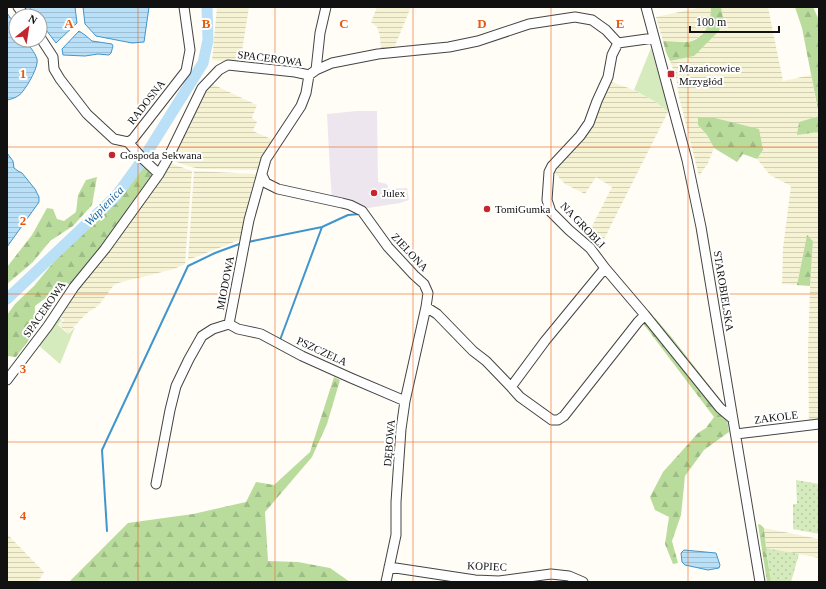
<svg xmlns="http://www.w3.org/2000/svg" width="826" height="589" font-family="'Times New Roman',serif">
<defs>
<pattern id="farmland-rules" width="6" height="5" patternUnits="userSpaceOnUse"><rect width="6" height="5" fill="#f6f3d4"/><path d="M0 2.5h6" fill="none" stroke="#d2cfb5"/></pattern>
<pattern id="forest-firs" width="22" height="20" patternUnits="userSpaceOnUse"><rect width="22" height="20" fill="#b9dc9c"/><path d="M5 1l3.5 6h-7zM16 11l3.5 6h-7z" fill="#9ebc85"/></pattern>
<pattern id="garden-dots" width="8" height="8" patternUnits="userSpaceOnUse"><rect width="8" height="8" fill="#d5ebbd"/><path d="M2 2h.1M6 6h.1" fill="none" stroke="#b6c8a1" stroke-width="1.8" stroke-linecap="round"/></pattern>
<pattern id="water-rules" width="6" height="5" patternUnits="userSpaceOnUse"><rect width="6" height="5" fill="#b9e0f7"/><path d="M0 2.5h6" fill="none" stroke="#9ebfd3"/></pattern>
</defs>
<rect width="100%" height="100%" fill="#fffdf5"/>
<path fill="#eee6ef" d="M357,111H377L378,182L387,184L388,189L407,188L409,200L400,203L362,209L332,200L330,171L327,114Z"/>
<path fill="url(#farmland-rules)" d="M217,7H249L240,63L212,60Z
M377,7H411L394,48L381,50L380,36L377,27L371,22Z
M702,7H711V15L709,26L700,37L691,41H663L656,17Z
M721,7H768L783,81L811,75L819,116L799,122L798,135L819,132V421L809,422L808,352L810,286L813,241L807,236L797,285L782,284L783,248L791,186L770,175L757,159L763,150L711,117L698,118V125L707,135L714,148L708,163L699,176L679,97L676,77L670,61L694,56L719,31L723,18Z
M609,81L634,90L656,102L668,112L597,253L586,238L612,187L596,177L585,194L565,184L553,171L582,139Z
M210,83L257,105L252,118L257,122L253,130L255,132L276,141L261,172L257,170L200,169L187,166L169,159L205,90Z
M170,163L192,171L185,264L174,269L118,283L114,285L98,306L87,313L68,333L59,325L64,320L58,315Z
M194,171L258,174L242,239L188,260Z
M764,528L819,539V558L766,548Z
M7,534L44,572L38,582H7Z"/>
<path fill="#d5ebbd" d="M651,48L669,109L668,112L656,102L634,90Z
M57,316L62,320L58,325L68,334L75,327L60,364L37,344Z"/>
<path fill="url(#forest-firs)" d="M711,7H721L723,18L719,31L694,56L670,61L666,52L663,41C670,41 687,43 692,41C707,36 711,21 711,7Z
M795,7H813L819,20V115L802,28Z
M819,116V132L797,135L799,122Z
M698,117H711L759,129L763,150L757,159L743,154L737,162L714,148L707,135L698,125Z
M145,166L152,172L151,182L124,220L74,281L51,294L35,306L34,333L16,357L7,356V315L15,304L34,286L61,253L114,204Z
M97,177L92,205L73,226L50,241L33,262L7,284V267L32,235L47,208L53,209L57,219L64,221L76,212L78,195L86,180Z
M807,235L813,241L810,286L797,285Z
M655,318L673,339L725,406L729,432L704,450L685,476L681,515L672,541L678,563L673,564L665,544L669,517L655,510L650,497L663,472L698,433L706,428L714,417L642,322Z
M334,377L340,380L327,424L312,457L265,512L268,561L298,562L330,568L350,582H69L128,523L193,514L246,502L256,482L274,485L310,452Z
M758,524L761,525L764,528L766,548L771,582H767Z"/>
<path fill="url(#garden-dots)" d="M796,480L819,484V534L793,529V504H797Z
M766,548L799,554L791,582H771Z"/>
<path fill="url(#water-rules)" stroke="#3f96cf" d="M29,7H75L77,23L56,43L40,22V16H36Z
M83,7H149L144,42L132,43L96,36L85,24Z
M7,13L16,26V40H25C29,46 35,52 37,59C39,66 28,85 23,91C20,96 13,99 7,100Z
M79,31L85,35L92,41L112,44L113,46L111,53L109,55L98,54L85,56L63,55L62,49Z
M7,153L13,161L14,168L18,171L22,173L35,189L39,197V202L7,247Z
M684,550L716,553L720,565L719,568L708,570L685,565L682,562L681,553Z"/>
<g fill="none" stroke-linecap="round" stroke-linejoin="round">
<path stroke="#3f96cf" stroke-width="2" d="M248,242L322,227L348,215L360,214
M280,340L322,227
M107,531L102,450L188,266L215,253L242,243"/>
<path stroke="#b9e0f7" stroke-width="11" d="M7,299L116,196L143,159L203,63L208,40L207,7"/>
<g stroke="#444" stroke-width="11">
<path id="minor" d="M18,7L25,16
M646,7L687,160L701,227L760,582
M40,37L53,57L54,69L60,79L87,114L114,139L128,142L133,139L186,71L190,50L184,7
M618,43L612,55L608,77L597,101L589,123L580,136L552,166L549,172L547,200L551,212L569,230L590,248L605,268L645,315L720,408L733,419
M316,70L320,33L326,7
M128,142L143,159L159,174
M262,175L266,183L278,189L342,203L350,205L362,211L388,247L414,275L424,284L428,293L426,307L437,314L473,351L486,361L511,387L545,341L605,268
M229,324L238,329L261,334L302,356L351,378L405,401
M7,380L48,326L74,287L105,249L159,174L167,160L202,88L219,70L228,65L295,72L309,75L316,70L332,63L378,54L449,47L478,41L529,24L575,17L592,20L606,30L618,43L654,38
M511,387L520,397L552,420H558L564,416L638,322L645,315
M736,434L819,424
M156,484L170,410L176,386L189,359L202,336L213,329L229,324L249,220L266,159L301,106L306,93L309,75
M389,567L475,580L499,581L551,574L569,576L583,582
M386,582L396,535V502L401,429L405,401L426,307"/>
</g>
<use href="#minor" stroke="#fff" stroke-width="9"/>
</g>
<path fill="none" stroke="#e8590c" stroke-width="1" stroke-opacity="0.55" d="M138,7V582M275,7V582M413,7V582M551,7V582M688,7V582M7,147H819M7,294H819M7,442H819"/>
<g fill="#c4262e" stroke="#fff" stroke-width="1.5">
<rect x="667" y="70" width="8" height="8" rx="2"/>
<circle cx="112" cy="155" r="4"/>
<circle cx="374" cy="193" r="4"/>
<circle cx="487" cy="209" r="4"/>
</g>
<g text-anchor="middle" stroke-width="4" stroke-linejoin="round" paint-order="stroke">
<g font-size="11" fill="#111" stroke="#fff">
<text transform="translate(270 58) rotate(7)" y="4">SPACEROWA</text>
<text transform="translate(146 102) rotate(-52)" y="4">RADOSNA</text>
<text transform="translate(583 225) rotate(46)" y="4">NA GROBLI</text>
<text transform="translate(410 252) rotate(47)" y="4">ZIELONA</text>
<text transform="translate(225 283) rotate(-79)" y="4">MIODOWA</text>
<text transform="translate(724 291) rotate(81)" y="4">STAROBIELSKA</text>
<text transform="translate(44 309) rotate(-55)" y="4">SPACEROWA</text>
<text transform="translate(322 351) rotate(25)" y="4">PSZCZELA</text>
<text transform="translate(776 417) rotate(-7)" y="4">ZAKOLE</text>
<text transform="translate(389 443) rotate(-85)" y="4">DĘBOWA</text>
<text transform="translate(487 566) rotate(2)" y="4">KOPIEC</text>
</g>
<g font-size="11" fill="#111" stroke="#fff" text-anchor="start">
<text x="679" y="72">Mazańcowice<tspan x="679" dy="13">Mrzygłód</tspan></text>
<text x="120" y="159">Gospoda Sekwana</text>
<text x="382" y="197">Julex</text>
<text x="495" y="213">TomiGumka</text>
</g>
<g font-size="12" font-style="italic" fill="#1768a6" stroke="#fff">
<text transform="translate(104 206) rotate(-46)" y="4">Wapienica</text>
</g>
</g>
<g font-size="13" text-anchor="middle" font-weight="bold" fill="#e8590c" stroke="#fff" stroke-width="4" stroke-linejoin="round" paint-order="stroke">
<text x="69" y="28">A</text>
<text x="206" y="28">B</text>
<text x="344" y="28">C</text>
<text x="482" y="28">D</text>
<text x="620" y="28">E</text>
<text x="23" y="78">1</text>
<text x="23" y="225">2</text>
<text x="23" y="373">3</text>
<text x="23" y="520">4</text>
</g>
<rect width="826" height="589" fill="none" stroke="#111111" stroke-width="16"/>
<g transform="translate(28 28) rotate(30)"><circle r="19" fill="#ffffff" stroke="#a0a0a0"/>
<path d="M0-3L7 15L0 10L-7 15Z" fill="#c4262e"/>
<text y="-6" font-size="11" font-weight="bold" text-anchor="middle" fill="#111111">N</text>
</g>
<path d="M690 26v6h89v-6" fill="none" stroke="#111111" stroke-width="2"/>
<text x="696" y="26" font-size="12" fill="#111111" stroke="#ffffff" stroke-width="3" paint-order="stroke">100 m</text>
</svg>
